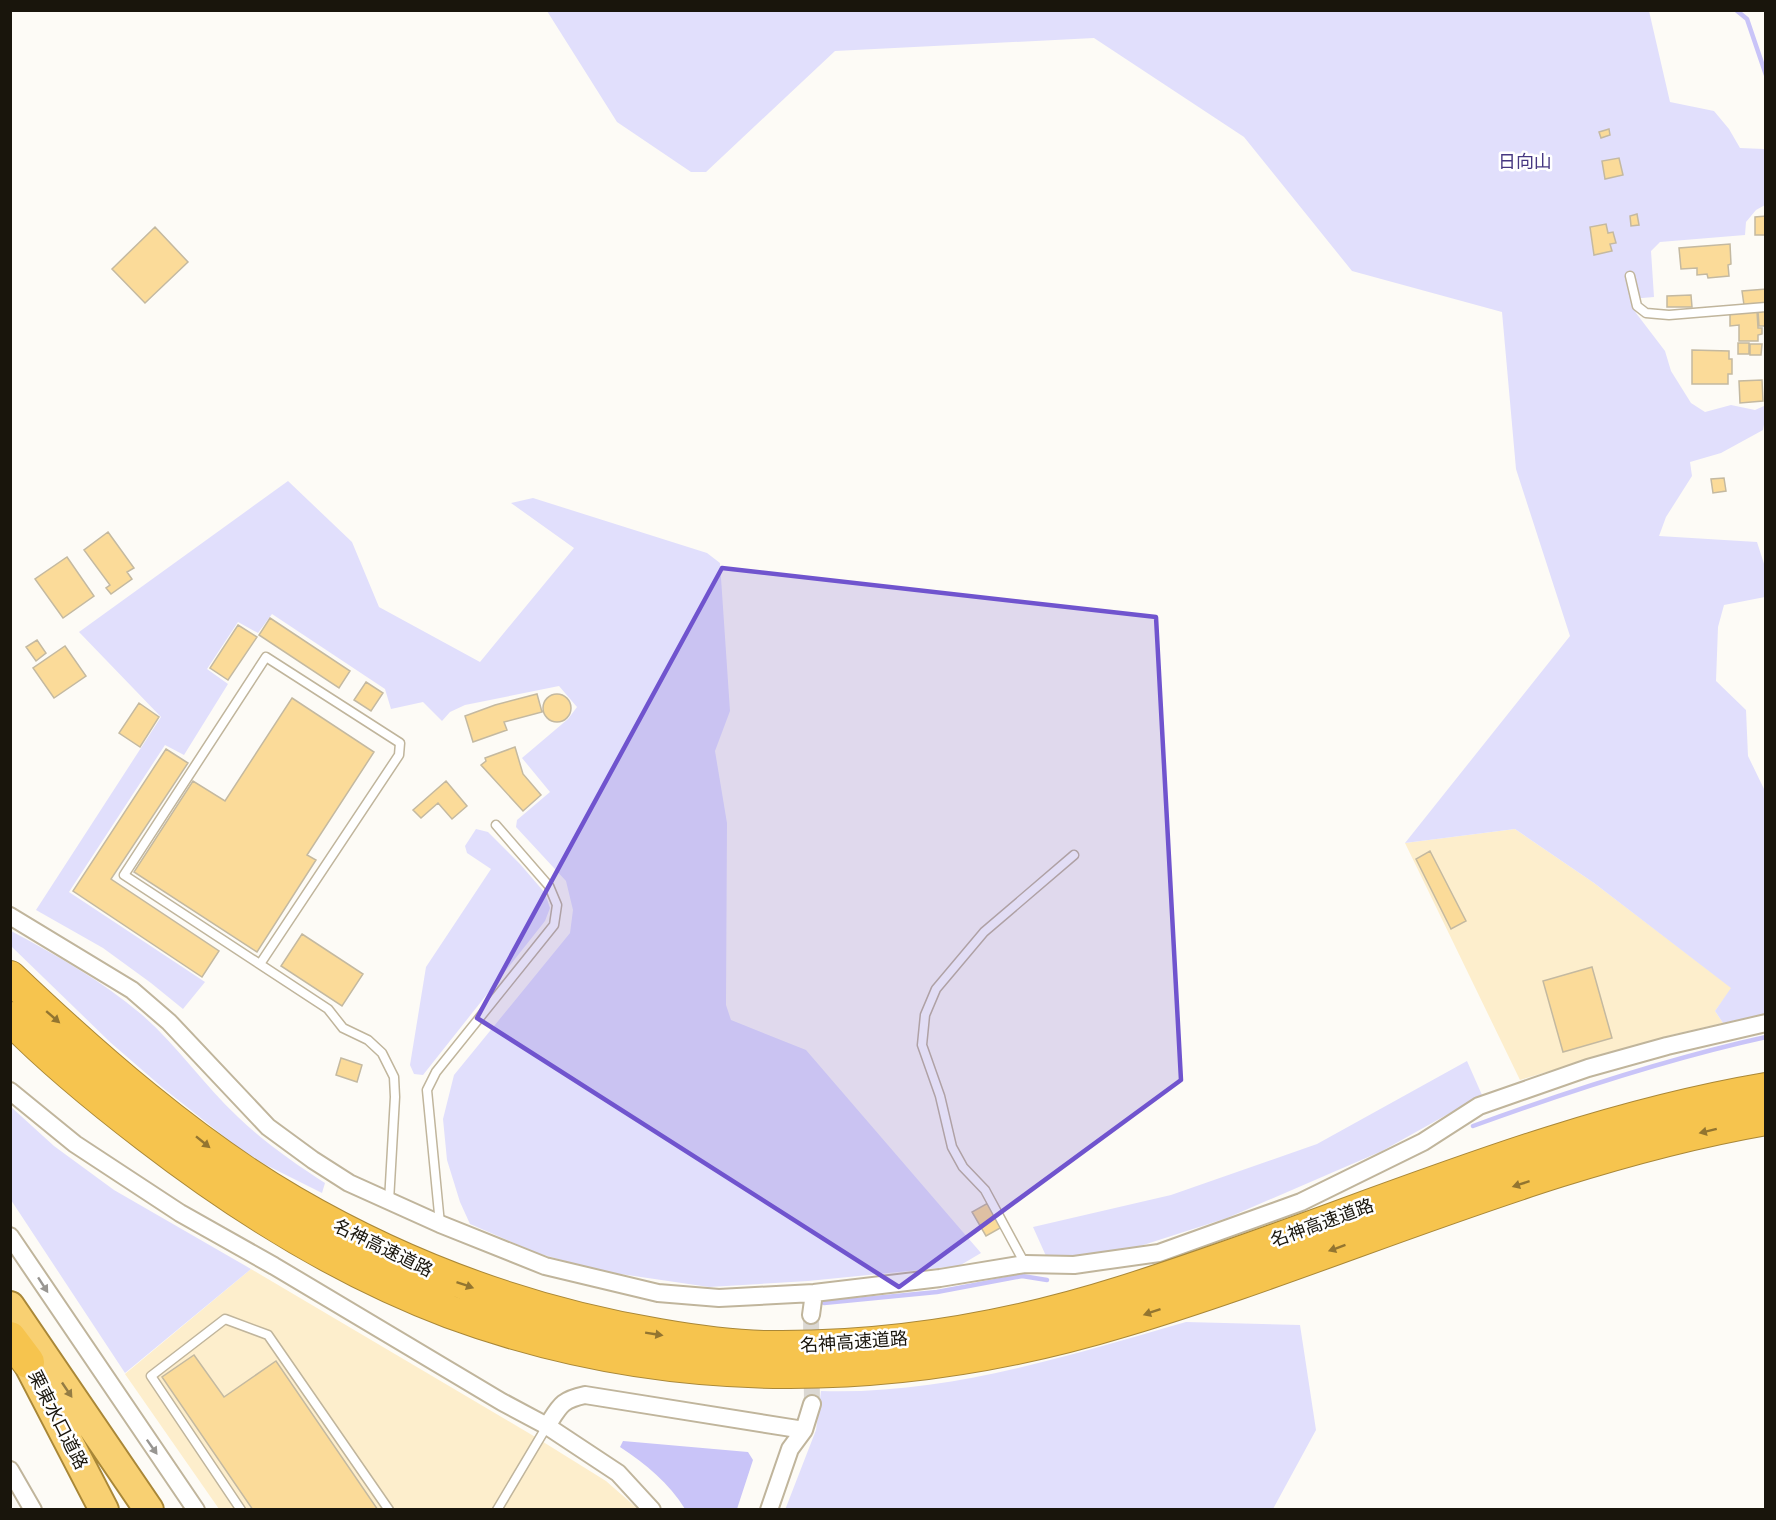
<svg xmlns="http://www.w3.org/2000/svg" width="1776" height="1520" font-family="Poppins,'Noto Sans JP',sans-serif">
<rect width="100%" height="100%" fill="#fdfbf6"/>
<path fill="#fdeecc" d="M1515,829L1594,883L1732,988L1715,1011L1723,1023L1671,1035L1520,1080L1405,843Z
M251,1269L532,1435L606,1481L638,1509H219L125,1374Z"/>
<path fill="#e1dffc" d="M547,11H1649L1670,102L1714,111L1729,129L1740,148L1764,149L1765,155V205L1756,210L1746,222L1745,235L1660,242L1651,251L1654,297L1630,299L1636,313L1665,351L1671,371L1691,403L1705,412L1731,405L1755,410L1764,406L1765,419L1763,430L1721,453L1690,462L1692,476L1666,517L1659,536L1757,542L1765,567V597L1724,605L1718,627L1716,681L1746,710L1748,756L1765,791V1014L1723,1023L1715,1011L1731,988L1594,883L1515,829L1405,843L1570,636L1516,469L1502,312L1352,271L1244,137L1094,38L835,51L706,172H691L617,122Z
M288,481L352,542L379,607L480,662L574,548L511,503L533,498L707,553L720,563L730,711L715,751L727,823L726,1005L731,1020L806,1050L981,1253L959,1266L808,1281L709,1287L600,1271L537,1253L470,1224L460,1202L447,1160L443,1119L454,1075L570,933L573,910L566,881L516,827L517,820L550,792L522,758L568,719L577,707L559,686L465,705L450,712L442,721L423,702L391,709L385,689L272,614L258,633L238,622L207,669L228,684L184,755L165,745L69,892L205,982L183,1009L151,983L103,948L36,910L161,717L79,632Z
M476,829L488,832L520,864L545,893L550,908L545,921L423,1075L414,1074L410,1065L426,967L491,869L467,853L465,846Z
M11,931C56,955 102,981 141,1014C177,1045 203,1084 238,1117C264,1142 294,1163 325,1183L322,1193L266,1165L236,1146L163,1088L111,1043L11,946Z
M1467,1061L1482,1095L1382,1151L1227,1218L1134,1248L1095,1256H1046L1033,1227L1171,1195L1317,1144Z
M10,1106L54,1146L114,1190L251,1269L125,1373L11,1200Z
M1186,1322L1300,1325L1316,1430L1273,1509L785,1510L816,1430L821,1391C946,1395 1067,1356 1186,1322Z"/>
<path fill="#c9c4f8" d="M623,1441L748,1452L753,1460L737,1509H685C669,1483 646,1464 620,1447Z"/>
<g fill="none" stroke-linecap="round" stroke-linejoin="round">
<path stroke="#c9c4f8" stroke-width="4.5" d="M1736,10L1747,19L1766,75
M1473,1126C1569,1091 1666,1059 1766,1037
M824,1303L937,1292L1022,1276L1047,1280"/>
</g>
<path fill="#fbdb99" stroke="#c4b9a0" stroke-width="1.5" d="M1609,129L1610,135L1601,138L1599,132Z
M1619,158L1623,175L1605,179L1602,161Z
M1637,214L1639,225L1631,226L1630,216Z
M1766,216V235H1755V217Z
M1606,224L1608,233L1613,232L1616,243L1610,244L1612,251L1594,255L1590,227Z
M155,227L188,262L145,303L112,269Z
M1730,244L1731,264L1728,265L1729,276L1708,278L1707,274L1697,275V268L1681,269L1679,248Z
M1766,289V303L1744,305L1742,291Z
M1691,295L1692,307H1667V296Z
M1766,310V326H1759L1758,311Z
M1757,311L1758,328H1762V334L1758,335V341H1739V325L1730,326V312Z
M1738,343H1749V354H1738Z
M1750,344H1762L1761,355H1750Z
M1692,350L1729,351V359H1732V374H1728V384H1692Z
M1762,380L1763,401L1740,403L1739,381Z
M1724,478L1726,491L1713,493L1711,479Z
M108,532L134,568L127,572L132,579L111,594L106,588L110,585L84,550Z
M67,557L94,596L63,618L35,579Z
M270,618L350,671L339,688L259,635Z
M238,625L257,637L228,680L210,668Z
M37,640L46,653L36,661L26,647Z
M65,646L86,676L54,698L33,668Z
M366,682L383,693L371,711L354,700Z
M543 708a14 14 0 1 1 28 0a14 14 0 1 1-28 0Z
M537,694L542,712L504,722L507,730L473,742L465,716L495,705Z
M292,698L374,752L307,855L316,860L257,952L134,872L193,781L225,801Z
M139,703L159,717L140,747L119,733Z
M515,747L523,774L541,795L523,811L481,765L486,761L485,758Z
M166,749L188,763L111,879L219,951L202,977L73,891Z
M446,781L467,806L452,819L438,803L421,818L413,810Z
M1430,851L1466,921L1451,929L1416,859Z
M302,934L363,974L342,1006L281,966Z
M1592,967L1612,1038L1563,1052L1543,981Z
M341,1058L362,1065L357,1082L336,1075Z
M988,1203L1002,1227L986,1236L972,1212Z
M194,1355L224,1397L276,1361L378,1510H253L162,1377Z"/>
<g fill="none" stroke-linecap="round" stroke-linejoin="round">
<path stroke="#dbd8d3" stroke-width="16" stroke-dasharray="16 8" stroke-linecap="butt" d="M811,1315L812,1404"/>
<g stroke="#c0b59c" stroke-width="11">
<path id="service" d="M1630,276L1637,306L1646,313L1669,315L1766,307
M260,964L399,755L400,743L266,657L124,875L328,1009L343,1028L368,1040L382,1053L394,1077L395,1097L389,1201
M440,1224L427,1090L436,1072L554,925L557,905L549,886L496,825
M1025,1264L985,1190L963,1167L952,1147L940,1096L922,1045L925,1015L936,989L984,932L1074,855
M241,1510L151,1376L225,1319L268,1335L389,1510
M497,1510L547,1426"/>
</g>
<g stroke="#c0b59c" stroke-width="20">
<path id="minor" d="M10,916L132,990L169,1022L268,1127L313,1160L349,1183L440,1224L545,1266L658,1293L719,1298L814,1293L940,1278L1025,1264L1074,1265L1159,1253L1301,1202L1423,1142L1479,1106L1588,1068L1667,1046L1766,1023
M10,1091L75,1144L180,1213L274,1266L502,1402L547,1426L618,1473L652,1510
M10,1236L196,1510
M811,1315L814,1293
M547,1426C560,1406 561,1400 585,1395L804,1430L812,1404
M10,1470L33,1510
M769,1510L790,1449L804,1430"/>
</g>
<g stroke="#a98737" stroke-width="32">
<path id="trunk" d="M10,1306L149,1510
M22,1352L104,1510"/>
</g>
<g stroke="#a98737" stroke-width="34">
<path id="motorway" d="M10,977C94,1057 193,1144 293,1202C408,1269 528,1313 659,1335C699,1342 741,1348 782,1347C896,1347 1012,1327 1120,1293C1336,1226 1542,1127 1766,1089
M10,1018C52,1061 100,1100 147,1136C239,1207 341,1271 450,1312C670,1393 901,1388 1122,1321C1337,1257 1543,1158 1766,1119
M10,1338L28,1362"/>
</g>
<use href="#service" stroke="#fff" stroke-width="8"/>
<use href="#minor" stroke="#fff" stroke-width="16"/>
<use href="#trunk" stroke="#f8d072" stroke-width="28"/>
<use href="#motorway" stroke="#f6c44e" stroke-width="32"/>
</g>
<defs><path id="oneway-solid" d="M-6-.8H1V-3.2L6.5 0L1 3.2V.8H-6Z" transform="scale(1.5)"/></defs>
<g fill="#937530">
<use href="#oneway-solid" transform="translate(53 1017) rotate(41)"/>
<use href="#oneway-solid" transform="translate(1708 1131) rotate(166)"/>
<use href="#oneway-solid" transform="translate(203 1142) rotate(39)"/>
<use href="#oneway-solid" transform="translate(1521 1184) rotate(162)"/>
<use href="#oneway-solid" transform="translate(1337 1248) rotate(160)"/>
<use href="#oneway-solid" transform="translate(465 1285) rotate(19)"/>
<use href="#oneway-solid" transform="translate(1152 1312) rotate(161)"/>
<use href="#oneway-solid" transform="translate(654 1334) rotate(9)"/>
</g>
<g fill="#989692">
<use href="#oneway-solid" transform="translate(43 1285) rotate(57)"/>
<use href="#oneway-solid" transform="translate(152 1447) rotate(55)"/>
</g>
<use fill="#947c44" href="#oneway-solid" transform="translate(67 1390) rotate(56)"/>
<path fill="#7054ce" fill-opacity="0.2" stroke="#7054ce" stroke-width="4.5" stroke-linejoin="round" d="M722,568L1156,617L1181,1080L899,1287L477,1018Z"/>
<g text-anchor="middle" stroke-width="5" stroke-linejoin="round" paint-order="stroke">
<g font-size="18" fill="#463781" stroke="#fff">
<text x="1525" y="168">日向山</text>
</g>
<g font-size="18" fill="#19150c" stroke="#fff">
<text transform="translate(1322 1223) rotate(-20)" y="6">名神高速道路</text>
<text transform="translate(383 1248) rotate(26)" y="6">名神高速道路</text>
<text transform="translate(854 1342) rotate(-4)" y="6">名神高速道路</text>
<text transform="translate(58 1420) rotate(63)" y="6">栗東水口道路</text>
</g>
</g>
<rect width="1776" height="1520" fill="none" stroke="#19150c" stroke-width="24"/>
</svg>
